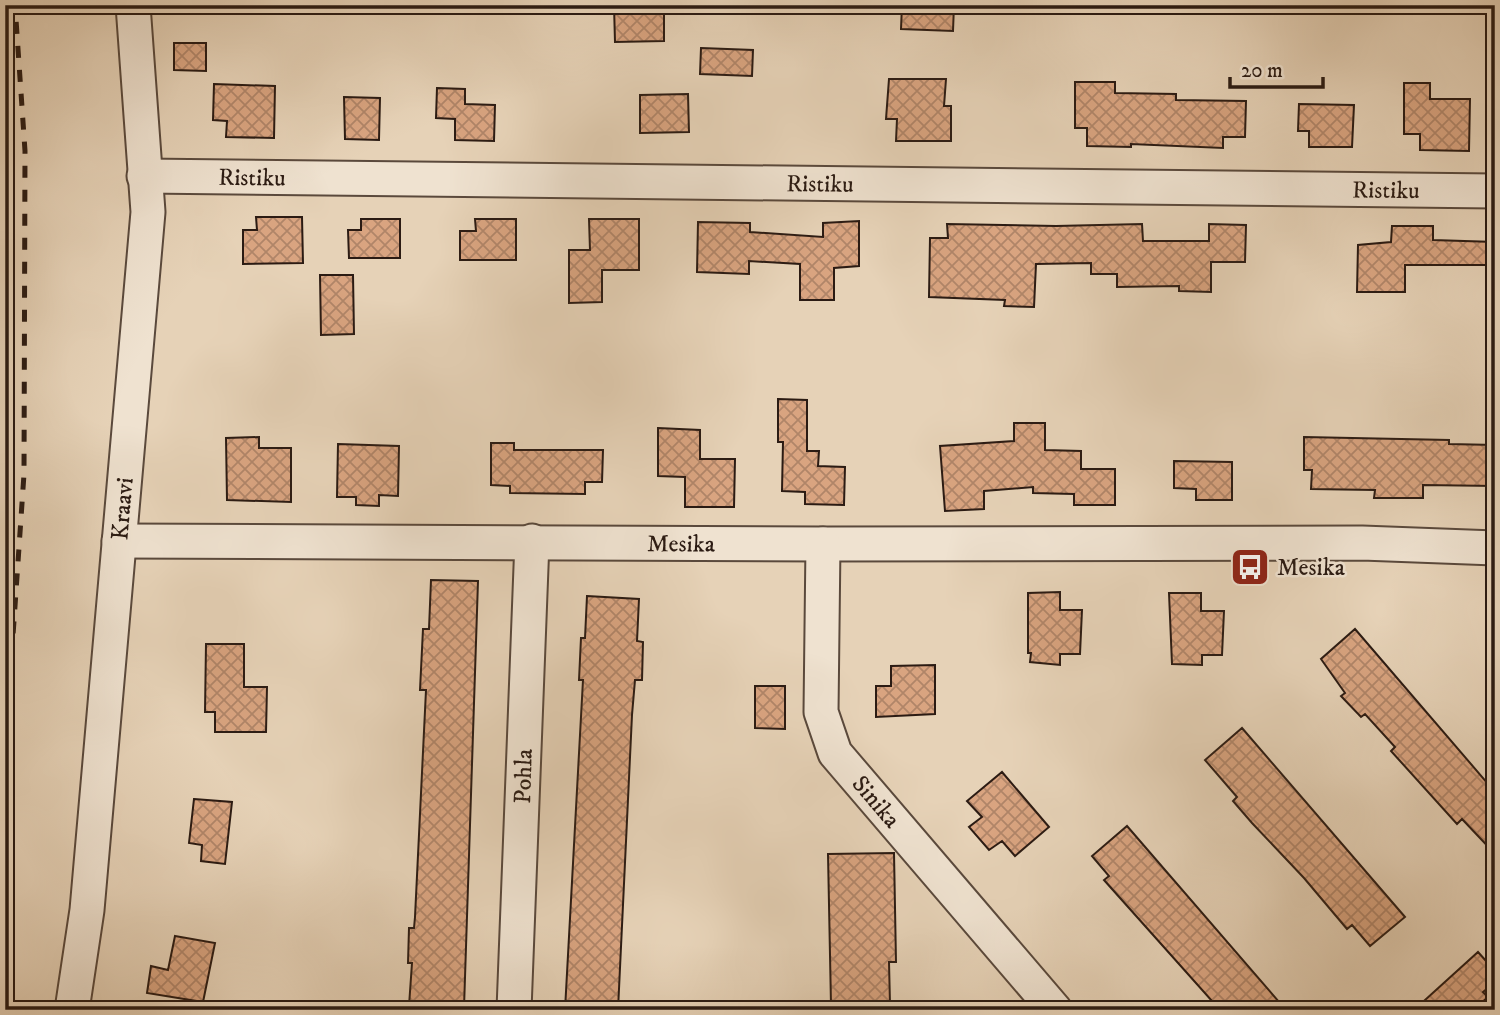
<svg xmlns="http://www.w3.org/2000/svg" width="1500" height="1015" font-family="'IM FELL DW Pica',serif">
<defs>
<pattern id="building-cross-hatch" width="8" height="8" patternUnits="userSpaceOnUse" patternTransform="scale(1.75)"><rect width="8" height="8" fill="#d9a480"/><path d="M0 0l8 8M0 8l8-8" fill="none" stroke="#b08568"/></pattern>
</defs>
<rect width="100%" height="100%" fill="#e6d2b7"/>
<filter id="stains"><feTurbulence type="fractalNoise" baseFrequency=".00286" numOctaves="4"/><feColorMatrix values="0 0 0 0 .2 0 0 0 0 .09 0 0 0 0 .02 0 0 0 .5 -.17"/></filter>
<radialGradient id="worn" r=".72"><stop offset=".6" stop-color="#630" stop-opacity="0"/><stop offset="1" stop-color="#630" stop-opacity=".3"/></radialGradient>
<path fill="url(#building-cross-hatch)" stroke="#2b1b13" stroke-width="2" d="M614,5H664V41L615,42Z
M902,5H954L953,31L901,29Z
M174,43H206V71L174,70Z
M701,48L753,50L752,76L700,74Z
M889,79H946L944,106H951V141H896L897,119H886Z
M1075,82H1115V93L1176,94V100L1246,101L1245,137H1223V148L1131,144V147L1087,146V128H1075Z
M1404,83H1430V99H1470L1469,151L1420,150V134H1404Z
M214,84L275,86L274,138L226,137L227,121L213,120Z
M437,88L465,89V104L495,105L494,141L455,140V119L436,118Z
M688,94L689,132L640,133V95Z
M344,97L380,98L379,140L345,139Z
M1299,104L1354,105L1352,147H1309V131H1298Z
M256,217H302L303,263L243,264V230H257Z
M361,219H400V258H349L348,230H361Z
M475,219H516V260H460V231H476Z
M589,219H639V270H602V302L569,303V250H590Z
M859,221V266L834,268V300H800V264L749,261V274L697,272L698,222L750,223V232L823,237V223Z
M947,224L1056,226L1142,224L1143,241H1209V224L1246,225L1245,262H1211V292L1179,291V286L1117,287V274H1091V263L1036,264L1034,307L1004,306L1005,300L929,297L930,238H948Z
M1392,226H1433V240L1495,242V265H1405V292H1357L1358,245L1391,242Z
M320,275H353L354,334L321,335Z
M778,399L807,400V451H819L818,466L845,467L844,505L805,504V492L782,491L783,442H778Z
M1014,423H1045V450L1081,451V469H1115V505H1074V494L1033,493V487L984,491V509L945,511L940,446L1014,441Z
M658,428L700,430V459H735L734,507H685V477L658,476Z
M259,437V448H291V502L227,500L226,438Z
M1304,437L1449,440V444L1495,445V486L1423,485V498H1374L1375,490L1311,489L1312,470H1304Z
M491,443H514V450H603L602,482H585V494L510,493V486L491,485Z
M338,444L399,446L398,496L379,495V506L356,505V497H337Z
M1174,461L1232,462V500H1196V489L1174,488Z
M431,580L478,581L464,1008L409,1006L412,963H408L409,928H414L415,917L426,690H420L423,629H429Z
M1060,592V610H1082L1080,654H1060V665L1030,662L1031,653H1028V593Z
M1169,593H1201V611H1224L1222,655H1202V665L1172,664Z
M587,596L639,599L637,641L643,642L642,680H635L632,715L618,1010H565L583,680H579L581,638H585Z
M1355,629L1495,792V854L1462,819L1457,824L1391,751L1395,747L1365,714L1361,717L1341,696L1345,693L1321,659Z
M206,644H244V687H267L266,732H215V712H205Z
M935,665V714L876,717V686H891V666Z
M755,686H785V729L755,728Z
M1242,728L1405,917L1370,946L1352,925L1347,929L1304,878L1252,823L1233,801L1237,797L1205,760Z
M1002,772L1049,827L1015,856L1002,841L989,850L969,827L982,817L967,801Z
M194,799L232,802L225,864L201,861L202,845L189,843Z
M1127,826L1286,1010H1220L1104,880L1109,876L1092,856Z
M894,853L896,962H889L890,1004L831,1005L828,854Z
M175,936L215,943L203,1002L147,993L151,966L168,970Z
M1478,952L1495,971V982L1483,992L1488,997L1473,1010H1414Z"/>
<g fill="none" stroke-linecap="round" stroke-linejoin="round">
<g stroke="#5a493c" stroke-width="37">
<g id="minor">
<path id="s1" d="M144,176L1495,191"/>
<path id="s2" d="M119,541L823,544L1362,543L1495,548"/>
<path id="s3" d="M823,544L821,712L835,753L1055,1010"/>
<path id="s4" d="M72,1010L87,910L148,212L133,5"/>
<path id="s5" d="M514,1010L532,541"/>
</g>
</g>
<use href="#minor" stroke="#efe2d0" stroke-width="33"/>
<path stroke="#2b1b13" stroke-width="5" stroke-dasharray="12 12" stroke-linecap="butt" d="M5,753L24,474L25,151L15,5"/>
</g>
<defs>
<g id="bus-square" transform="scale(2.0125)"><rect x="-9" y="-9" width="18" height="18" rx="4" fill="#8f2418" stroke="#efe2d0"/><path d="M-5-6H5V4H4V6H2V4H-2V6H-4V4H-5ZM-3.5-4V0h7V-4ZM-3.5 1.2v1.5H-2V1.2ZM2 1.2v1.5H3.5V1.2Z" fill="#fff"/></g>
</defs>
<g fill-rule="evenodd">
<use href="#bus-square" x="1250" y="567"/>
</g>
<g text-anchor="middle" stroke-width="5" stroke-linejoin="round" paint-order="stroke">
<g font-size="24" fill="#2b1b13" stroke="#efe2d0">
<text dy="8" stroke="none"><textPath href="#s1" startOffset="108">Ristiku</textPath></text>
<text dy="8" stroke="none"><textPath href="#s1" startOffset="676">Ristiku</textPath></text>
<text dy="8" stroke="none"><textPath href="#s1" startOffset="1242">Ristiku</textPath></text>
<text dy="8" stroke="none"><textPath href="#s4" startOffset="504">Kraavi</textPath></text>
<text dy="8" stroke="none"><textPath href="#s2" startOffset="562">Mesika</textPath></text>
<text dy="8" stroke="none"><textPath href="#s5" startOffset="234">Pohla</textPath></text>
<text dy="8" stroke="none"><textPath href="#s3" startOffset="275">Sinika</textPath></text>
</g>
<g font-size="24" fill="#2b1b13" stroke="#efe2d0" text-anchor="start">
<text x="1277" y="575">Mesika</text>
</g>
</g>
<rect width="1500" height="1015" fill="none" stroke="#e6d2b7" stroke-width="28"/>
<rect x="7" y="7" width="1486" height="1001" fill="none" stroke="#2b1b13" stroke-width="3.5"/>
<rect x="14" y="14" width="1472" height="987" fill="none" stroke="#2b1b13" stroke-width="2"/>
<path d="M1230 77v10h93v-10" fill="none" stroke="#2b1b13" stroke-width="3.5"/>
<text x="1241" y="77" font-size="21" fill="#2b1b13" stroke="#efe2d0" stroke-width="5" paint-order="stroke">20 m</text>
<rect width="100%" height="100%" filter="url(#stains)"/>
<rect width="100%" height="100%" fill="url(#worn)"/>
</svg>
